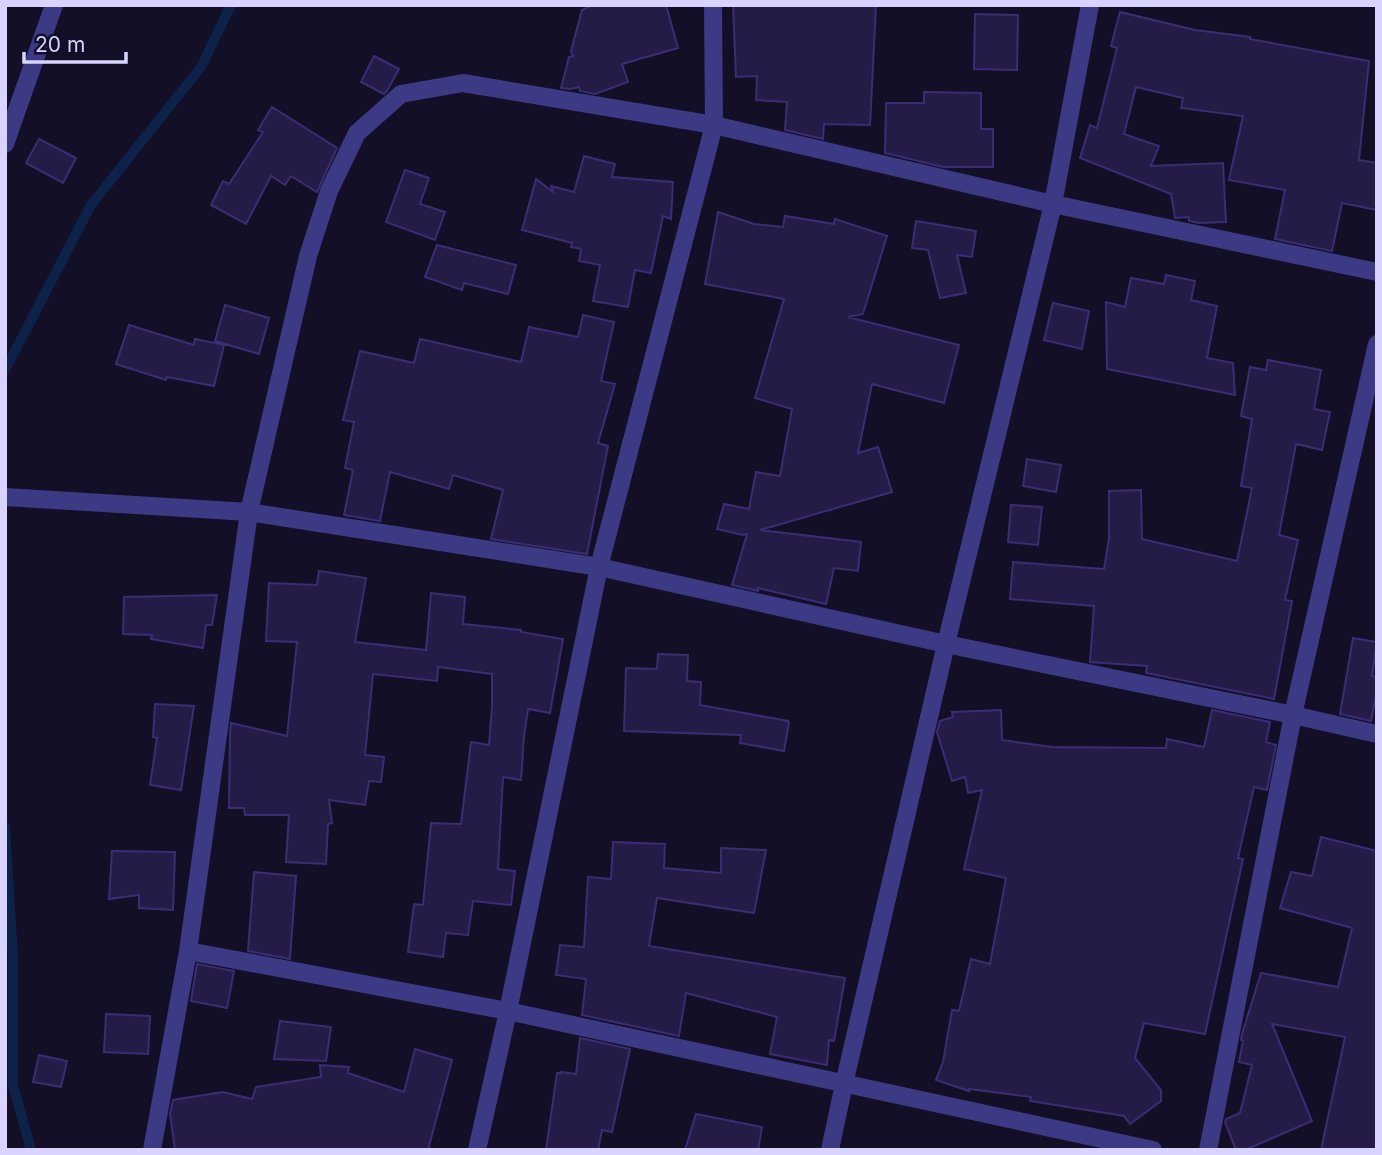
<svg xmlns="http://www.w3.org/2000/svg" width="1382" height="1155" font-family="Inter,sans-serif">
<rect width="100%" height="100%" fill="#130f26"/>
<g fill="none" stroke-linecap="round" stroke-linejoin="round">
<path stroke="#0c2248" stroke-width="10" d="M5,370L91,205L201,67L231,5
M5,827L13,957V1085L31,1150"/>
</g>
<path fill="#241b47" stroke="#3b2d73" stroke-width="2" d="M593,5H666L678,48L622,64L628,82L595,94L580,91L579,87L570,89L561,88L569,57L573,56L571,51L582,10Z
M733,5H876L870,125L824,124L823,139L785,130L787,102L756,100L757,76L736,77Z
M1120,12L1195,30L1250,37V39L1369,61L1359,160L1377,163V210L1342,203L1332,251L1275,239L1285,190L1229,180L1243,116L1181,108L1183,98L1136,87L1124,134L1159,146L1151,166L1223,163L1226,222L1199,223L1189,221V217L1175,218L1171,194L1080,158L1090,125L1097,128L1117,48L1111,46Z
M975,14L1018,15L1017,70L974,69Z
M374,56L399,69L387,91L384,94L361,82Z
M924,92L981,93V129H993V167H943L885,153L886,103H924Z
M272,107L337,148L317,192L291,176L285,185L271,176L246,224L211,205L223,181L229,184L263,132L258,130Z
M39,139L76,158L63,183L26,163Z
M584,156L615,164L612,177L673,182L671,219L663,216L651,273L635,270L628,307L593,301L600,265L579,261L581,249L571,247L572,243L522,230L536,179L553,192L551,186L574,192Z
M405,170L429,178L420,204L445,212L435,240L386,222Z
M718,212L754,224L783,227L785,216L834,224L835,219L887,236L863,314L848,317L959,345L944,403L872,384L858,453L878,447L892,492L760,530L861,542L858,571L834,568L826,604L758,588V591L732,585L747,534L743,535L717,529L724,504L749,509L756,472L780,476L792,409L755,398L784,299L705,284Z
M916,221L976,231L972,257L957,255L966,293L940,298L928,250L912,248Z
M437,245L516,265L508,294L464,283L462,290L425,277Z
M1166,275L1195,281L1191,300L1217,306L1207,358L1233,363L1235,395L1107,369L1106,302L1125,307L1131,278L1164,284Z
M1053,303L1089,311L1082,349L1044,340Z
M225,305L269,318L259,354L215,341Z
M583,315L614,322L601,381L615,384L598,443L608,446L587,554L491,539L503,490L453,475L449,489L390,472L380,521L344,515L353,470L345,468L354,422L343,420L360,351L414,363L420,339L521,362L529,327L578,337Z
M129,325L194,345L195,339L224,345L214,386L167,377L166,380L116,364Z
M1268,360L1321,370L1314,409L1330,412L1322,450L1296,444L1279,535L1298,540L1285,600L1292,601L1274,699L1146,673L1147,666L1090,662L1094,606L1010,599L1013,562L1104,569L1109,539V491L1141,490L1142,539L1237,561L1252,488L1241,486L1252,419L1241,416L1250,367L1266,370Z
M1027,459L1061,465L1056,492L1023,486Z
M1011,505L1042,507L1038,545L1008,542Z
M319,571L366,578L355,642L426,650L431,593L465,597L463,624L521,630V632L563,639L550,713L528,709L524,736L521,780L503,777L498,869L515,871L511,905L473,901L468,935L446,933L443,957L408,952L414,904L423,905L431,823L461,824L471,742L489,745L492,706V674L438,667L437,681L373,674L365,755L384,757L381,782L369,781L365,805L329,800L332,823L328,824L326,864L286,862L289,815H245L244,808H229L230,735L231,723L287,736L297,642L266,641L269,583L317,585Z
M217,595L212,625H206L203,648L151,639L152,635L123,634L124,597Z
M1353,638L1377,642L1372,676L1377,677V689L1371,721L1340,714Z
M658,654L688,655L687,681L701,682L700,705L788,721L789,723L784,751L740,743L741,735L624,731L626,668L657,669Z
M155,704L194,706L181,790L150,785L157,738L153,737Z
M1001,710L1002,740L1052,747L1166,748L1167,739L1204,747L1212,710L1270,722L1266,742L1276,745L1267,790L1254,787L1238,858L1243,859L1205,1034L1144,1023L1135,1058L1161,1090V1101L1130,1124L1124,1116L1030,1101L1031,1097L969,1089V1091L936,1080L943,1062L952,1010L959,1011L971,959L990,964L1006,878L964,869L982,790L968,793L965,777L952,781L937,732L940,721L953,717L952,712Z
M1321,837L1377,851V1150H1321L1345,1037L1272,1024L1312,1121L1245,1150H1236L1225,1122L1226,1119L1240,1113L1252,1065L1239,1062L1243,1041L1241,1040L1242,1034L1261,973L1338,987L1352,928L1280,908L1291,872L1312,876Z
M613,842L665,844L664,868L721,873V848L766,850L754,913L657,898L649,946L845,978L834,1041L829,1040L827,1065L770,1054L777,1017L686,993L679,1036L582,1015L586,979L556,975L560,945L584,947L588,877L611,879Z
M112,851L175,852L173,910L139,908V895L109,899Z
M254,872L296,876L290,959L248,951Z
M197,964L234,971L227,1008L191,1001Z
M106,1014L150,1016L148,1054L104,1052Z
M280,1021L331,1027L326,1061L274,1059Z
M580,1038L630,1049L612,1132L602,1130L598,1150H546L557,1073H561V1072L576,1074Z
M415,1049L452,1060L428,1150H175L170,1114L173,1100L223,1092L252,1099L256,1087L321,1077L320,1065L349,1067L348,1073L404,1092Z
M39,1055L67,1061L61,1087L33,1082Z
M696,1114L762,1127L758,1150H685Z"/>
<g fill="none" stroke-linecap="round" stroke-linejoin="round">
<path stroke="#3d3a85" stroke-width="18" d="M5,144L54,5"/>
<path stroke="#3d3a85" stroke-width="18" d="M5,497L249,512L599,567L946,644L1293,715L1377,734
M188,951L508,1011L1153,1150
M152,1150L188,951L249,512L308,256L329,191L357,133L401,94L463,83L714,125L1053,204L1377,272
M477,1150L508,1011L599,567L714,125L713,5
M830,1150L844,1084L946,644L1053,204L1090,5
M1208,1150L1293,715L1377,344"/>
</g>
<rect width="1382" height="1155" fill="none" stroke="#d9d4ff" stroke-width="14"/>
<path d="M24 52v10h102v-10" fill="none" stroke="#d9d4ff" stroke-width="3.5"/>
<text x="35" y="52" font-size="21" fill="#d9d4ff" stroke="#130f26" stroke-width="5" paint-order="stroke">20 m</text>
</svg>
